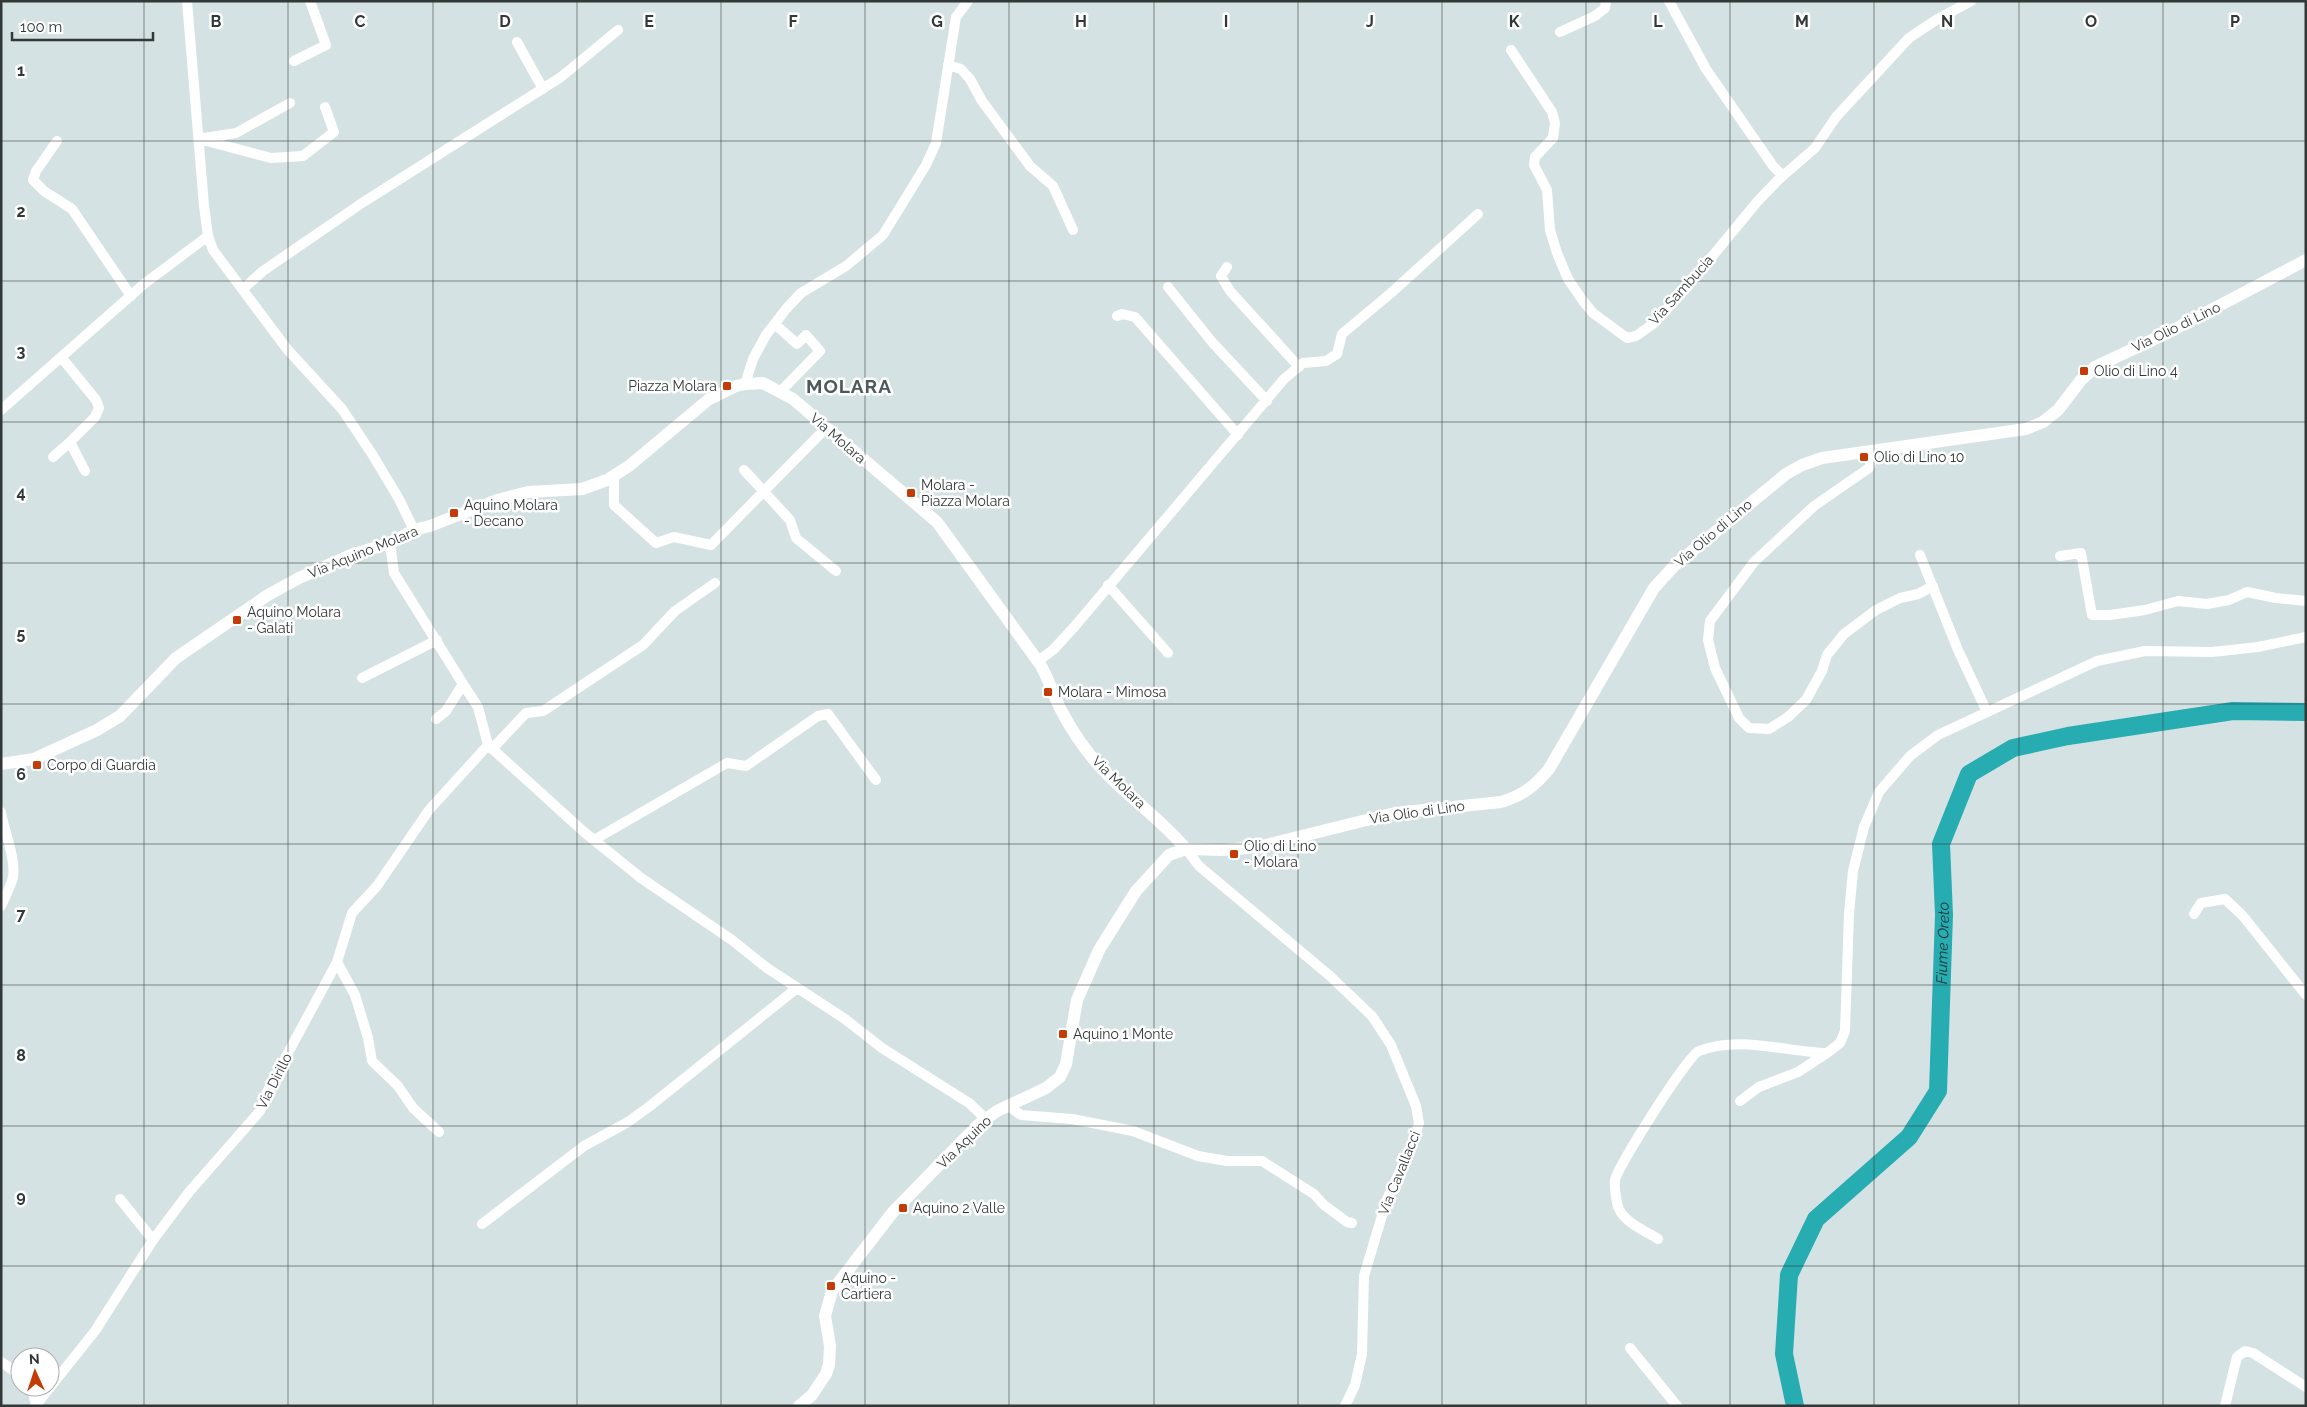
<svg xmlns="http://www.w3.org/2000/svg" width="2307" height="1407" font-family="Raleway,sans-serif">
<rect width="100%" height="100%" fill="#d5e2e3"/>
<g fill="none" stroke-linecap="round" stroke-linejoin="round">
<path stroke="#27acb1" stroke-width="18" id="s1" d="M1795,1406L1784,1354L1789,1275L1816,1219L1909,1137L1938,1091L1944,915L1941,844L1969,774L2013,748L2068,736L2233,711L2306,712"/>
<path stroke="#fff" stroke-width="10" d="M187,1L204,206L208,236L213,250L287,349L342,409L372,454L399,499L414,530
M1669,1L1706,69L1773,166L1783,176
M1560,32L1595,16L1605,8L1606,1
M517,42L543,89
M1511,50L1552,112L1555,123L1553,138L1535,157L1534,165L1547,190L1550,230L1557,253L1568,279L1583,301L1593,313L1627,338L1636,336L1653,324L1687,287L1757,202L1778,180L1815,148L1836,117L1909,38L1936,20L1971,1
M294,61L326,45L310,1
M948,65L961,69L970,79L982,101L1030,166L1053,186L1073,230
M204,138L236,133L290,103
M199,139L271,158L303,156L334,132L325,107
M57,141L36,171L33,180L44,191L72,209L131,296
M1227,267L1221,276L1230,291L1299,367
M1168,287L1212,342L1267,401
M243,289L263,271L362,203L561,77L618,30
M1117,316L1122,314L1135,317L1238,435
M775,324L797,344L806,335L820,351L780,392
M61,357L96,400L99,408L95,417L70,442L85,471
M745,384L753,359L766,335L786,309L801,293L846,266L883,235L926,165L936,143L956,17L968,1
M1,410L144,284L208,236
M1876,451L1869,468L1814,506L1754,562L1710,621L1708,640L1715,668L1739,718L1749,728L1769,729L1788,717L1806,700L1822,671L1827,655L1844,634L1876,610L1900,598L1918,594L1933,586
M53,457L70,442
M744,470L790,520L796,538L836,571
M614,476V505L656,543L674,537L711,545L826,428
M390,543L394,573L463,684L446,711L436,719
M1920,555L1958,650L1987,712
M2060,556L2081,553L2092,615H2110L2145,610L2178,601L2207,604L2229,600L2247,592L2276,598L2306,601
M1108,585L1168,653
M1038,661L1053,650L1075,626L1284,379L1303,363L1326,361L1337,354L1342,334L1391,293L1478,214
M362,678L437,640
M463,684L478,707L488,745L584,832L641,878L732,940L767,968L845,1019L882,1048L969,1103L986,1119
M492,749L526,713L543,711L643,645L675,611L715,583
M1,812C4,831 16,858 13,877C11,886 5,897 1,906
M594,840L727,763L746,766L818,716L828,714L876,780
M1186,849L1199,866L1330,976L1372,1016L1391,1045L1416,1106L1419,1123L1413,1143L1387,1199L1364,1276L1362,1354L1355,1385L1345,1406
M2194,914L2201,903L2225,899L2243,916L2306,995
M337,962L355,995L368,1038L372,1061L398,1086L413,1108L439,1132
M1740,1101L1759,1087L1798,1072L1827,1053
M1008,1106L1021,1115L1072,1119L1133,1131L1198,1156L1227,1161H1262L1314,1194L1324,1205L1347,1222L1352,1223
M120,1199L153,1240
M482,1224L584,1146L628,1122L650,1106L797,988
M1658,1239C1644,1230 1620,1221 1617,1203C1616,1197 1614,1186 1615,1180C1618,1166 1688,1055 1699,1051C1740,1035 1785,1052 1827,1053L1840,1043L1845,1031L1849,914L1853,871L1864,827L1879,792L1910,756L1938,735L2097,661L2145,651L2212,652L2258,647L2306,637
M1630,1348L1677,1406
M1,1362L20,1375
M32,1387L36,1406
M36,1405L95,1331L153,1240L189,1192L260,1111L268,1090L337,962L352,913L377,886L429,810L488,745
M2225,1406L2237,1357L2245,1351L2253,1353L2306,1387"/>
<path stroke="#fff" stroke-width="12" d="M1,764L34,759L97,730L120,716L176,658L268,595L299,578L351,555L390,543L414,530L430,526L497,500L528,492L582,489L607,480L629,466L708,400L736,386L745,384L763,383L793,399L937,522L1040,664C1049,679 1053,695 1061,710C1073,733 1089,756 1108,775C1133,801 1163,821 1186,849
M799,1406L812,1395L826,1374L829,1365L830,1346L825,1316L832,1291L893,1212L978,1125L997,1111L1046,1088L1060,1077L1066,1064L1077,1000L1099,950L1136,891L1169,855L1186,849L1223,850L1258,847L1395,813L1501,802C1522,796 1535,786 1549,769L1654,588L1674,566L1786,474L1802,465L1822,458L2026,429L2043,422L2058,410L2081,380L2095,367L2169,332L2306,260"/>
</g>
<path fill="none" stroke="#323737" stroke-width="1" stroke-opacity="0.55" d="M144,1V1406M288,1V1406M433,1V1406M577,1V1406M721,1V1406M865,1V1406M1009,1V1406M1154,1V1406M1298,1V1406M1442,1V1406M1586,1V1406M1730,1V1406M1874,1V1406M2019,1V1406M2163,1V1406M1,141H2306M1,281H2306M1,422H2306M1,563H2306M1,704H2306M1,844H2306M1,985H2306M1,1126H2306M1,1266H2306"/>
<g fill="#c33b06" stroke="#fff" stroke-width="2">
<rect x="2079" y="366" width="10" height="10" rx="2.5"/>
<rect x="722" y="381" width="10" height="10" rx="2.5"/>
<rect x="1859" y="452" width="10" height="10" rx="2.5"/>
<rect x="906" y="488" width="10" height="10" rx="2.5"/>
<rect x="449" y="508" width="10" height="10" rx="2.5"/>
<rect x="232" y="615" width="10" height="10" rx="2.5"/>
<rect x="1043" y="687" width="10" height="10" rx="2.5"/>
<rect x="32" y="760" width="10" height="10" rx="2.5"/>
<rect x="1229" y="849" width="10" height="10" rx="2.5"/>
<rect x="1058" y="1029" width="10" height="10" rx="2.5"/>
<rect x="898" y="1203" width="10" height="10" rx="2.5"/>
<rect x="826" y="1281" width="10" height="10" rx="2.5"/>
</g>
<g text-anchor="middle" stroke-width="5" stroke-linejoin="round" paint-order="stroke">
<g font-size="14" fill="#323737" stroke="#fff">
<text transform="translate(1681 290) rotate(-48)" y="5">Via Sambucia</text>
<text transform="translate(2176 327) rotate(-26)" y="5">Via Olio di Lino</text>
<text transform="translate(838 438) rotate(41)" y="5">Via Molara</text>
<text transform="translate(1713 533) rotate(-40)" y="5">Via Olio di Lino</text>
<text transform="translate(363 552) rotate(-22)" y="5">Via Aquino Molara</text>
<text transform="translate(1119 782) rotate(44)" y="5">Via Molara</text>
<text transform="translate(1417 812) rotate(-8)" y="5">Via Olio di Lino</text>
<text transform="translate(274 1081) rotate(-63)" y="5">Via Dirillo</text>
<text transform="translate(964 1142) rotate(-44)" y="5">Via Aquino</text>
<text transform="translate(1399 1173) rotate(-68)" y="5">Via Cavallacci</text>
</g>
<g font-size="14" fill="#323737" stroke="#fff" text-anchor="start">
<text x="2094" y="376">Olio di Lino 4</text>
<text x="717" y="391" text-anchor="end">Piazza Molara</text>
<text x="1874" y="462">Olio di Lino 10</text>
<text x="921" y="490">Molara -<tspan x="921" dy="16">Piazza Molara</tspan></text>
<text x="464" y="510">Aquino Molara<tspan x="464" dy="16">- Decano</tspan></text>
<text x="247" y="617">Aquino Molara<tspan x="247" dy="16">- Galati</tspan></text>
<text x="1058" y="697">Molara - Mimosa</text>
<text x="47" y="770">Corpo di Guardia</text>
<text x="1244" y="851">Olio di Lino<tspan x="1244" dy="16">- Molara</tspan></text>
<text x="1073" y="1039">Aquino 1 Monte</text>
<text x="913" y="1213">Aquino 2 Valle</text>
<text x="841" y="1283">Aquino -<tspan x="841" dy="16">Cartiera</tspan></text>
</g>
<g font-size="15" font-style="italic" fill="#1f3435" stroke="#fff">
<text dy="5" stroke="none"><textPath href="#s1" startOffset="521">Fiume Oreto</textPath></text>
</g>
<g font-size="19" font-weight="bold" letter-spacing="1" fill="#4d595a" stroke="#fff">
<text x="849" y="393">MOLARA</text>
</g>
</g>
<g font-size="16" text-anchor="middle" font-weight="bold" fill="#323737" stroke="#fff" stroke-width="5" stroke-linejoin="round" paint-order="stroke">
<text x="216" y="27">B</text>
<text x="360" y="27">C</text>
<text x="505" y="27">D</text>
<text x="649" y="27">E</text>
<text x="793" y="27">F</text>
<text x="937" y="27">G</text>
<text x="1081" y="27">H</text>
<text x="1226" y="27">I</text>
<text x="1370" y="27">J</text>
<text x="1514" y="27">K</text>
<text x="1658" y="27">L</text>
<text x="1802" y="27">M</text>
<text x="1947" y="27">N</text>
<text x="2091" y="27">O</text>
<text x="2235" y="27">P</text>
<text x="21" y="76">1</text>
<text x="21" y="217">2</text>
<text x="21" y="357">3</text>
<text x="21" y="498">4</text>
<text x="21" y="639">5</text>
<text x="21" y="780">6</text>
<text x="21" y="920">7</text>
<text x="21" y="1061">8</text>
<text x="21" y="1202">9</text>
</g>
<rect width="2307" height="1407" fill="none" stroke="#323737" stroke-width="5"/>
<g transform="translate(35 1372) rotate(357)"><circle r="24" fill="#ffffff" stroke="#adafaf"/>
<path d="M0-4L9 19L0 12L-9 19Z" fill="#c33b06"/>
<text y="-8" font-size="14" font-weight="bold" text-anchor="middle" fill="#323737">N</text>
</g>
<path d="M12 32v8h141v-8" fill="none" stroke="#323737" stroke-width="2.5"/>
<text x="20" y="32" font-size="15" fill="#323737" stroke="#ffffff" stroke-width="4" paint-order="stroke">100 m</text>
</svg>
